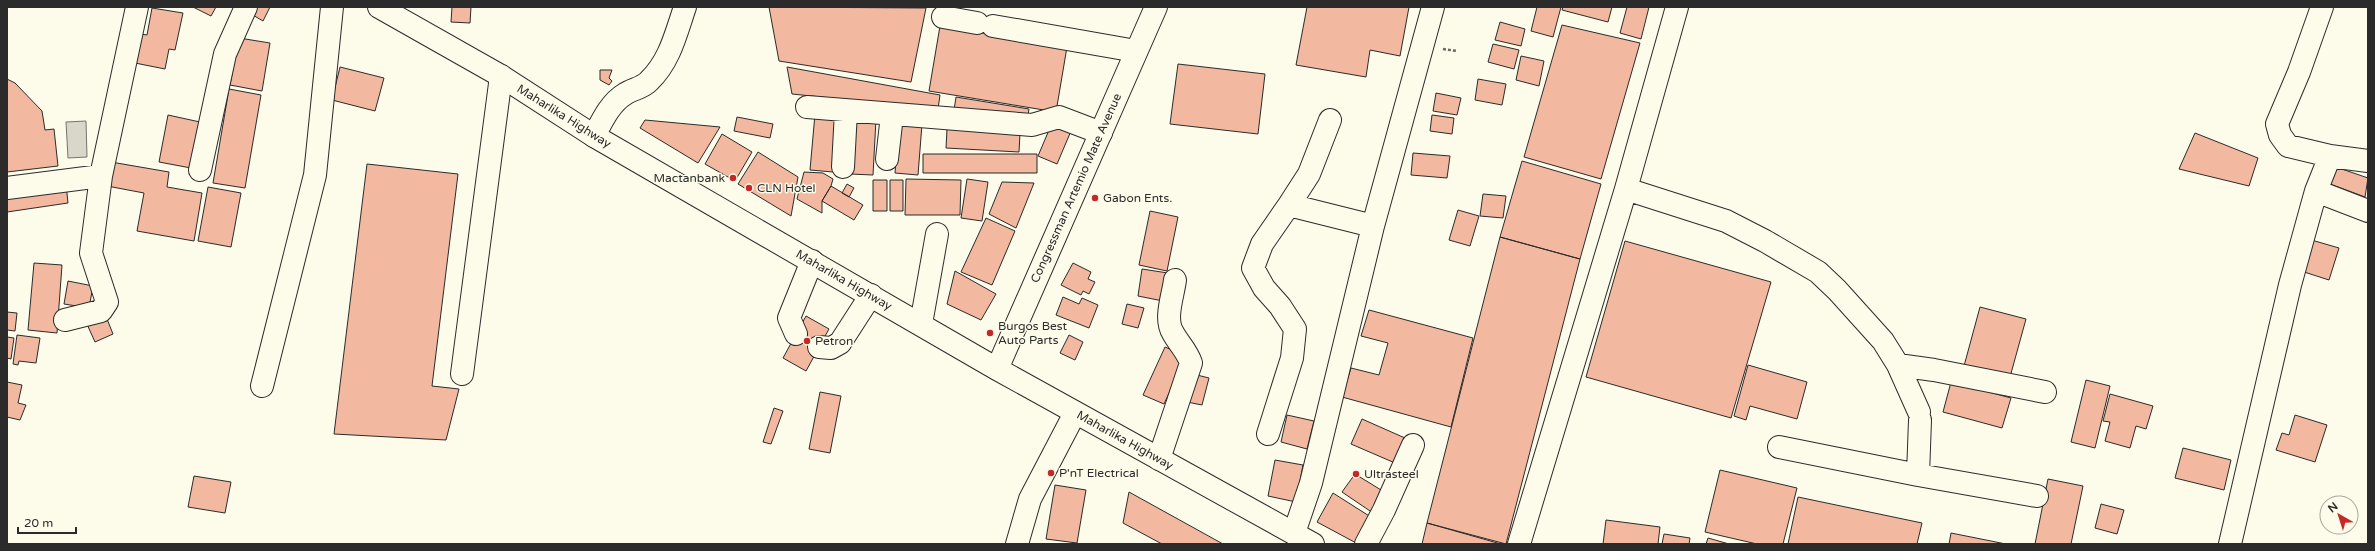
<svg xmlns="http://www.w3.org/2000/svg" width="2375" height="551" font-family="'Varela Round',sans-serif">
<rect width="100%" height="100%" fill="#fdfbea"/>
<path fill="#d8d7c9" stroke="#74746e" d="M86,121L87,157L68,158L66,122Z"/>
<path fill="#f2b8a0" stroke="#2b2b2b" d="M193,7H216L211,16Z
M248,7H270L263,21L246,11Z
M452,7H471L470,23L451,22Z
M769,7L926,8L911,82L779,61Z
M1307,7H1409L1400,56L1370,50L1366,77L1296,65Z
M1537,7H1561L1553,37L1531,31Z
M1563,7H1612L1608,22L1562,10Z
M1627,7H1649L1641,39L1620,33Z
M152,8L183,13L175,50L169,49L165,69L135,63L141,34L147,35Z
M1500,22L1525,29L1521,46L1495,40Z
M1562,25L1640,43L1601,179L1524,157Z
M940,26L1067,47L1056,112L929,91Z
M239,38L270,43L262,91L230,85Z
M1493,44L1519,50L1514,69L1488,62Z
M1521,56L1544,61L1539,86L1516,80Z
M1178,64L1265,74L1258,134L1170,124Z
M340,67L384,78L375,111L332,100Z
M787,67L940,95L938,109L792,94Z
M600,70H612L609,78L612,81L609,85L600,80Z
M7,79L15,83L42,111L45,130L54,129L58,166L7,172Z
M1478,79L1506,84L1502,105L1475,100Z
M229,89L261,95L245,188L213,183Z
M1436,93L1461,98L1457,115L1433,111Z
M956,97L1029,109L1027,121L954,110Z
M815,114L838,116L833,172L810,170Z
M168,115L200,122L191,168L159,162Z
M1432,115L1454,118L1452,134L1430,131Z
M737,117L773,124L770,138L734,131Z
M853,118L876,119L873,175L850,174Z
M645,120L720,127L698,163L640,128Z
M899,123L922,124L918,175L895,173Z
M1052,123L1071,131L1057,164L1038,156Z
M947,129L1020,133L1019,152L946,148Z
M2195,133L2258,158L2249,186L2179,169Z
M722,134L752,152L735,181L705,164Z
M758,152L798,177L791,216L738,184Z
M1413,153L1450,156L1447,178L1411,175Z
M923,154H1037V173H923Z
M1522,161L1601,184L1580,259L1500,237Z
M111,162L169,172L167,187L202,193L194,241L137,231L144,193L107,186Z
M367,164L458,174L432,386L459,389L446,440L334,434Z
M2336,167L2368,178L2365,197L2330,184Z
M804,172L823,173L833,179L831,186L822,201V213L797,199Z
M906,179L961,180L960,215H905Z
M967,179L988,182L982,221L961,218Z
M873,180H887V211H873Z
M890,180H903V211H890Z
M1002,182L1034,183L1016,228L989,214Z
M66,184L68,203L7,212V193Z
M847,184L854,188L849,197L842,193Z
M831,186L863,205L854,220L822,201Z
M208,187L241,193L231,247L198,241Z
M1483,194L1506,196L1503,218L1480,216Z
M1458,210L1479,216L1470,246L1449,240Z
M1150,211L1178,217L1167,271L1139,265Z
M986,218L1015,231L992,285L961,272Z
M1500,237L1580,259L1506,544L1427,523Z
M2308,239L2339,248L2329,280L2298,270Z
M1625,241L1771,282L1731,418L1586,377Z
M34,263L62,265L57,333L28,330Z
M1073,263L1091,272L1088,279L1095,282L1089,294L1083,291L1081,295L1061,285Z
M1142,269L1168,273L1163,301L1138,296Z
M955,271L996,294L981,320L947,304Z
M68,281L93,286L89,308L64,304Z
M1063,297L1079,304L1082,298L1098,305L1089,328L1056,315Z
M1127,304L1144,308L1138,328L1122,324Z
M1980,307L2026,319L2010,377L1964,366Z
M1369,310L1473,338L1451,427L1342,397L1351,368L1379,375L1388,343L1361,336Z
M7,312L17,313L15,331L7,330Z
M105,314L113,334L95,342L86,322Z
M806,316L829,329L806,371L783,358Z
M17,335L40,338L36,363L19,361L18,365L13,364Z
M1069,335L1083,342L1075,360L1060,353Z
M7,337L14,338L11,359L7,358Z
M1165,347L1186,356L1164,404L1143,395Z
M1748,365L1807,382L1797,419L1750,406L1746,420L1734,416Z
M1189,373L1209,378L1202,405L1182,401Z
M2086,380L2110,386L2095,448L2071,442Z
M7,382L22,385L18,403L26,405L20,420L7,417Z
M1951,382L2011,398L2002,428L1943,412Z
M820,392L841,396L830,453L809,449Z
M2110,394L2153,406L2146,429L2136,426L2130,448L2105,441L2110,422L2103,421Z
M774,408L783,411L771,444L763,442Z
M1287,415L1314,421L1307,449L1281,442Z
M2295,415L2327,425L2315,462L2276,450L2282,433L2289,435Z
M1362,419L1405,438L1395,463L1351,444Z
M2183,448L2231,460L2224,490L2175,478Z
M1275,460L1303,465L1296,502L1268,496Z
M1720,470L1797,488L1783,544H1757L1705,532Z
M1355,474L1386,493L1373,513L1342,492Z
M194,476L231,482L225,513L188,507Z
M2048,479L2083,486L2071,544H2035Z
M1055,485L1086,490L1077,543L1046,539Z
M1129,492L1223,544H1162L1123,523Z
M1333,493L1374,519L1358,544L1317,522Z
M1798,497L1922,523L1917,544H1788Z
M2101,504L2124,510L2117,534L2095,528Z
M1606,520L1660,527L1658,544H1603Z
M1427,523L1501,544H1422Z
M1951,533L2006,544H1949Z
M1664,534L1690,538L1689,544H1662Z
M1708,538L1729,544H1706Z"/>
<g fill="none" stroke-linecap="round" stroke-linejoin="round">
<g stroke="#2b2b2b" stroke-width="24">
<path id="minor" d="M2322,7L2299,72L2277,124L2280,135L2288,146L2330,156
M943,17L977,23
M993,26L1136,51
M807,107L1032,125L1059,117L1101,133
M594,136C602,121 610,103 625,94C632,89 643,88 649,81C670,61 676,33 685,7
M887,159L892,115
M843,167L846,111
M200,170L225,54L246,7
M7,188L101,176
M1626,189L1726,221L1765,241L1818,272L1837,290L1883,341L1898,365L1919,412
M2316,191L2368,211
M1289,205L1309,174L1330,120
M65,320L101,311L107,302L91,253L101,176L137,7
M921,324L937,234
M796,334L789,318L812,261
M819,347L831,348L840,343L871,295
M1898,365L1934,370L2045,392
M462,374L501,76
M262,386L315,175L332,7
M1268,434L1292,358L1295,329L1280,306L1264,288L1253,268L1262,244L1289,205L1373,226
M1779,447L1918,475L2037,496
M1159,459L1191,363C1187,351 1179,344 1173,333C1164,319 1173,296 1175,280
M1918,475L1920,420
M1294,533L1311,483L1373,226L1433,7
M1017,544L1030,499L1075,413
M1366,544L1384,510L1413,445
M1519,544L1626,189L1677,7
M2230,544L2290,285L2316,191L2330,156L2368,161"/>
</g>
<g stroke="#2b2b2b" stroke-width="24">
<path id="major" d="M379,7L501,76L594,136L997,369L1313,544
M997,369L1156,7"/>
</g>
<path stroke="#6a6964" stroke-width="2.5" stroke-dasharray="3 2" stroke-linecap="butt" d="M1443,49L1457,51"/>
<use href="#minor" stroke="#fdfbea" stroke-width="22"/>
<use href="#major" stroke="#fdfbea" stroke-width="22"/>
</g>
<g fill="#c62828" stroke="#fdfbea" stroke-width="1.5">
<circle cx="733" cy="178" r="4"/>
<circle cx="749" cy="188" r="4"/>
<circle cx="1095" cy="198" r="4"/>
<circle cx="990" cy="333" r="4"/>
<circle cx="807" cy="341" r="4"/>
<circle cx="1051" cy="473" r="4"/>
<circle cx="1356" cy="474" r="4"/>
</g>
<g text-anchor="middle" stroke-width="3" stroke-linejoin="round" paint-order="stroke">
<g font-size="12" fill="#2b2b2b" stroke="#fdfbea">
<text transform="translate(564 116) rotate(32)" y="4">Maharlika Highway</text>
<text transform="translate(1076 188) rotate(-66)" y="4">Congressman Artemio Mate Avenue</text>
<text transform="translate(844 280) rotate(30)" y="4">Maharlika Highway</text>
<text transform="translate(1125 440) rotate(29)" y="4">Maharlika Highway</text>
</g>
<g font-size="12" fill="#2b2b2b" stroke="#fdfbea" text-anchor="start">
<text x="725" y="182" text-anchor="end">Mactanbank</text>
<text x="757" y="192">CLN Hotel</text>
<text x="1103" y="202">Gabon Ents.</text>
<text x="998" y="330">Burgos Best<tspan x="998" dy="14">Auto Parts</tspan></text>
<text x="815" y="345">Petron</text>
<text x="1059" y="477">P'nT Electrical</text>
<text x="1364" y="478">Ultrasteel</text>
</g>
</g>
<rect width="2375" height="551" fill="none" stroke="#2b2b2b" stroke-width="16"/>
<g transform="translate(2339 515) rotate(321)"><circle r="19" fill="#fdfbea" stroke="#a9a89e"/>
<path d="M0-3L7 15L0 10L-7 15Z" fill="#c62828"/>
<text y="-6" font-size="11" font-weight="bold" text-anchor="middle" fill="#2b2b2b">N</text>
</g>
<path d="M18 527v6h58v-6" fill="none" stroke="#2b2b2b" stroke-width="2"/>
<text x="24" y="527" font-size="12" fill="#2b2b2b" stroke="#fdfbea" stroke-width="3" paint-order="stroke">20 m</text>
</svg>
